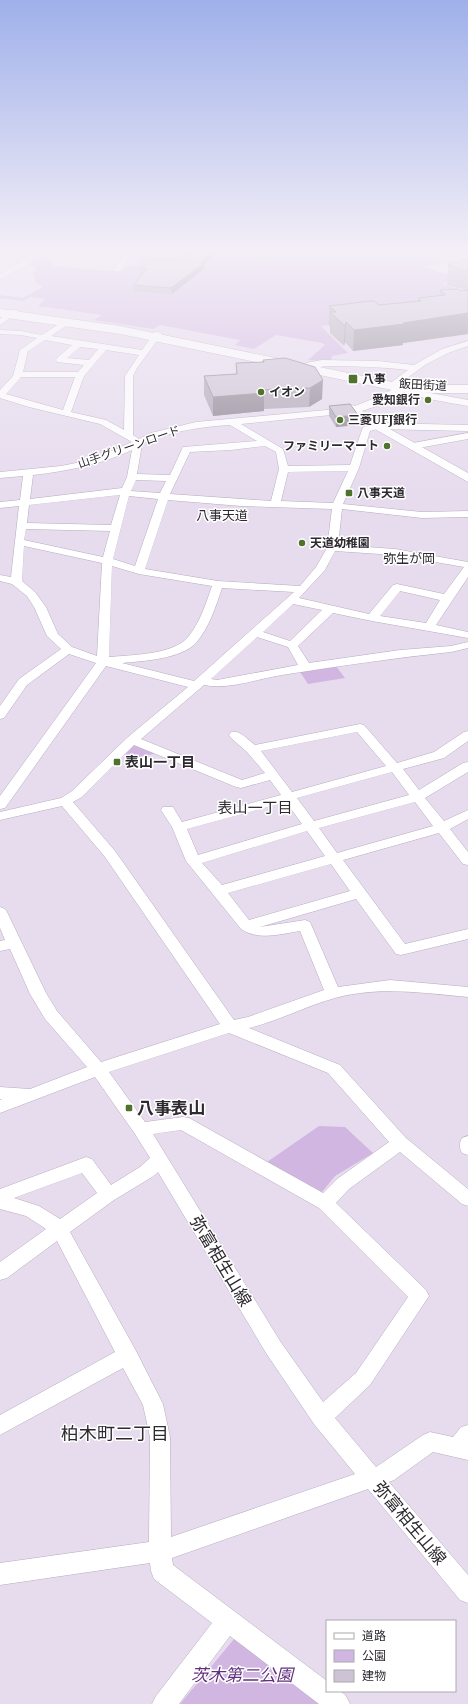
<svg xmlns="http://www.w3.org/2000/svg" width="468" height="1704" font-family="'Noto Serif','Noto Sans JP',serif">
<rect width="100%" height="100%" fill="#e7dcee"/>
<path fill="#d1b6e2" d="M144,252H224L243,255L247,260C261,261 286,265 295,252H405L403,254L443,260L468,267V269L440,262L423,267L459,278L442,284L468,292L378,319L321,326L348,353L332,356L330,362L308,360L325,345L322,343L276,335L254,349L235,345L240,340L160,325L153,329L94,320L102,315L38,306L45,299L30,297L24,301L0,298V295L23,298L43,287L36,283L33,272L37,270L34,266L28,265L34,259H51L52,267C72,266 92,271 112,270C120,269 129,266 137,264Z
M336,666L345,678L308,684L300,672Z
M133,743L157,753L136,758L121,754Z
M319,1126L345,1127L373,1153L335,1176L322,1192L267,1162Z
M239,1633L324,1704H180Z"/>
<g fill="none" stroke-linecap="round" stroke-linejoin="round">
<g stroke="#b6acbd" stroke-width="1">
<path id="minor" d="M32,252H39L31,263L0,279V274L25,259Z
M124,252H131L121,271H115L114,269Z
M442,252H456L468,255V259Z
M11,310H17L18,312L0,325V319Z
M65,320H68L72,322L51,336L142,350L155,332H158L162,334L137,368L133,376V435L139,439L151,433L196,422L348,408L351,409L352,411L351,413L241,424L283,449L288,466L350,465L363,427L377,423L468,425V431L377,429L370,431L359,468L343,504L422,512L468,511V517L422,518L342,509L338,545L395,549L468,562V577L436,625L468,632V638L372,621L333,613L298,646L309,663L400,650L451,646L468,642V648L451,652C394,658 338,666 282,675C256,679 229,690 204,685L141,739L242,780L265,773L247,752L231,738L229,735L231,732C240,730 247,739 255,745L360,724L364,725L397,763L434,752L464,732L468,731V741L444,758L403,769L419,790L463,763L468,762V772L425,798L444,821L468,810V819L450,829L468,852V865L463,864L439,833L343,860L405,944L468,929V939L401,955L396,954L356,899L260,927L305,920L310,922L338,987L390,980L468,987V997C423,993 379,986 335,998C306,1006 278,1021 249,1028L340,1065L406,1138L468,1189V1206L462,1204L400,1152L349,1189L336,1203L426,1290L429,1296L370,1385L335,1418L376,1467L423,1435L430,1432L453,1437L461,1427L468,1425V1460L433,1452L394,1480L389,1482L468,1575V1603L460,1600L368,1489L172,1558L173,1565L327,1681V1691C341,1691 344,1690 350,1704H319L230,1636L179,1704H152L156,1696L212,1623L154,1579L151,1571L150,1563L0,1585V1563L149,1542L150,1437L143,1405L123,1368L0,1435V1415L115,1352L57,1241L7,1278L0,1280V1262L46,1229L26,1216L0,1209V1189L86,1157L92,1159L111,1185L140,1167L150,1158L135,1134L95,1077L0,1113V1100L2,1099H0V1087L30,1089L87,1067L45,1019L30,994L10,949L0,951V941L5,940L0,928V907L5,909L7,912L46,993L57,1011L101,1062L220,1024L105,857L62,806L0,820V812L61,798L72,791L128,737L188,687L106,666L5,808L0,809V796L96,663L69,654L27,685L4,718L0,719V706L19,679L61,649L47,636L34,607L27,596L12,584L0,581V575L11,577L19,506L0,508V502L20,500L23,476L0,478V472L61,466L91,460L132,442L100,424L29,407L0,398V390L13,376L20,350L37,338L21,335L0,334V330L21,331L42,335ZM45,340L72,345L57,358L56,360L57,362L84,365L78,372H23L28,351ZM80,347L98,349L89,360L67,358ZM106,350L139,355L125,376L124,430L106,420L71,412L84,376ZM21,377H75L63,410L6,394ZM230,425L257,441L183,447L170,475L137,474L142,444C170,431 200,427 230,425ZM265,446L276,452L279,469L271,501L170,494L190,452L231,450ZM132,450L127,477L122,488L30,499L33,475C67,471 100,465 132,450ZM348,471L333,503L281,501L288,472ZM136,480L166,481L160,493L131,491ZM120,495L111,525L27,523L29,505ZM129,496L158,499L135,566L113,559ZM168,500L241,506L332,509L327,548L316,567L300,586L218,581L145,569ZM26,529L110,531L103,557L24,540ZM24,546L102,563L97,656L72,647L58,634L46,607L35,592L22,581ZM335,551L395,555L464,567L444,594L397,584L393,585L369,614L299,598L325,570ZM112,566L139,574L212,586C206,603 200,623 188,637C173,655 131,655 109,657ZM222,588L294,592L194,681L122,663C143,661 181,659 196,643C209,628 216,606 222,588ZM400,591L440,600L426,623L380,616ZM293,604L322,610L290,641L263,632ZM257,637L288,647L298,665L217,680L211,679ZM357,732L386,766L292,792L261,751ZM134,745L236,787L241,788L270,780L281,795L182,822L173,807H163L161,810L172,827L186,861L241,929C259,941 280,934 300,931L324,990L248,1017L234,1020L115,851L73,802L82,797ZM392,772L409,795L314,821L297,798ZM286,802L302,824L198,855L187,829ZM415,802L433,826L337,853L319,828ZM307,831L325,856L222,885L202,863ZM331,864L350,891L249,920L228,893ZM229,1033L328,1073L389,1142L337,1179L323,1193L189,1118L183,1117L145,1122L109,1072ZM181,1130L319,1208L408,1297L356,1373L323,1402L280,1341L153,1134ZM158,1172L266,1353L314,1424L355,1474L171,1537L170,1437L163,1404L135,1349L70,1232L114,1200L152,1177ZM82,1173L97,1193L60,1219L39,1206L14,1198Z
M468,341V346L448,353L425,365L392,389L388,386L389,384L408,370C382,367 356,366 329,366C322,366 310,370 305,365L306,363L322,360L378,361L414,365L442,349Z
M401,385L414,390L468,400V406C453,403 406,397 397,388Z
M468,433V439L413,449L408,446L413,443Z
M468,1136V1155L462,1153C459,1147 459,1144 462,1138Z"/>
</g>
<g stroke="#b6acbd" stroke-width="1">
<path id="major" d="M401,385L407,388C397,400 377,406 362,411L381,424L468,473V482L373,428L343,407L345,405L349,404L355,406L380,396Z"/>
</g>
<g stroke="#b6acbd" stroke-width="1">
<path id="highway" d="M0,309L120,326L392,382L432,385H468V393H432L392,390L120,334L0,317Z"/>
</g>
<use href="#minor" fill="#fff" fill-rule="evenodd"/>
<use href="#major" fill="#fff" fill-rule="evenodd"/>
<use href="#highway" fill="#fff" fill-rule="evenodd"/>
</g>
<path fill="#b0a8b6" d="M215,256L204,265V269L172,294L133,291V285L142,274H141L140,268L180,261Z
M468,258V334L403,343V345L353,351L345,342L344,346L330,333V327L329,326V306L379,305L418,301V298L440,296V290L460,291L466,290L447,285L448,265Z
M263,360L315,367L322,399L309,407L264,409V411L213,416L204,395V376L236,374V363L262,362Z
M329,406L358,415V425L336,427L329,416Z"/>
<path fill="#908894" d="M213,252H215V256L204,265V269L172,294L171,288Z
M468,313V334L403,343V345L353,351L354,330Z
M346,322L345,342L344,346L345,326Z
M323,380L322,399L309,407L310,388Z
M264,393V411L213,416V397Z
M358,415V425L336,427V417Z"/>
<path fill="#cdc3d4" stroke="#908894" d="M191,252H213L200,263H204L171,288L133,285L147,269L140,268L155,259L180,261Z
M468,258V271L448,265Z
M458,289L460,291L468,290V313L403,323L404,324L354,330L346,322L345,326L330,312H336L329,306L371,301H374L379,305L421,301L418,298L446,295L440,290Z
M285,358L315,367L323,380L310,388L263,390L264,393L213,397L204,376L237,374L236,363L264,362L263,360Z
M350,404L358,415L336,417L329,406Z"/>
<linearGradient id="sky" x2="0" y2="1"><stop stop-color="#9fb0ea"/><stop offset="0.51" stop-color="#f4eff7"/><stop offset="1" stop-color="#f4eff7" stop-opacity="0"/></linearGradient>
<rect width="468" height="491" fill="url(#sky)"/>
<g fill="#4f732c" stroke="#fff" stroke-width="1.5">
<rect x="348" y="374" width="10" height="10" rx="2"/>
<circle cx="261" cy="392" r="4"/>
<circle cx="428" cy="400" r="4"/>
<circle cx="340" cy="420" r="4"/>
<circle cx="387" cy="446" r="4"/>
<rect x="345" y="489" width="8" height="8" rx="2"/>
<circle cx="302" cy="543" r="4"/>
<rect x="113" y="758" width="8" height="8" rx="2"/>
<rect x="125" y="1104" width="8" height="8" rx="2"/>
</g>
<g text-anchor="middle" stroke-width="3" stroke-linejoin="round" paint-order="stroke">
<g font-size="12" font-weight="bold" fill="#2d292f" stroke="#fff" text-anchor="start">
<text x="362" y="383">八事</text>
<text x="269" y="396">イオン</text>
<text x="420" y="404" text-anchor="end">愛知銀行</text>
<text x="348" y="424">三菱UFJ銀行</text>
<text x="379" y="450" text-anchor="end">ファミリーマート</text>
<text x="357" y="497">八事天道</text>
<text x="310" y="547">天道幼稚園</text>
</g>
<g font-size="12" fill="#2d292f" stroke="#fff">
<text transform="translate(423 385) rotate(3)" y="4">飯田街道</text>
<text transform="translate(129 447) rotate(-19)" y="4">山手グリーンロード</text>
</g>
<g font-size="13" fill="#2d292f" stroke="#fff">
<text x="222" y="520">八事天道</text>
<text x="409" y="563">弥生が岡</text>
</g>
<g font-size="14" font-weight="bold" fill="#2d292f" stroke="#fff" text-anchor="start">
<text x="125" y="767">表山一丁目</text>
</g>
<g font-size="15" fill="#2d292f" stroke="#fff">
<text x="255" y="813">表山一丁目</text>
</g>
<g font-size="17" font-weight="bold" fill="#2d292f" stroke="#fff" text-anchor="start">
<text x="137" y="1114">八事表山</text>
</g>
<g font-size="17" fill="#2d292f" stroke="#fff">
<text transform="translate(221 1261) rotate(59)" y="6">弥富相生山線</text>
<text transform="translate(410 1523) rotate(50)" y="6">弥富相生山線</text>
</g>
<g font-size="17" font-style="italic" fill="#62307e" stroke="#fff">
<text x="242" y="1681">茨木第二公園</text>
</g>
<g font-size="18" fill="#2d292f" stroke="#fff">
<text x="115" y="1440">柏木町二丁目</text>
</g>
</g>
<rect x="326" y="1620" width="130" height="72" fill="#ffffff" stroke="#aba9ac"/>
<rect x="334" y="1633" width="20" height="6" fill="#ffffff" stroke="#aba9ac"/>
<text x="362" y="1640" font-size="12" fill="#2d292f">道路</text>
<rect x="334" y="1650" width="20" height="12" fill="#d1b6e2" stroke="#aba9ac"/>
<text x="362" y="1660" font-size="12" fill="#2d292f">公園</text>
<rect x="334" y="1670" width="20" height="12" fill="#cdc3d4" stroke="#aba9ac"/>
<text x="362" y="1680" font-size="12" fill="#2d292f">建物</text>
</svg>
